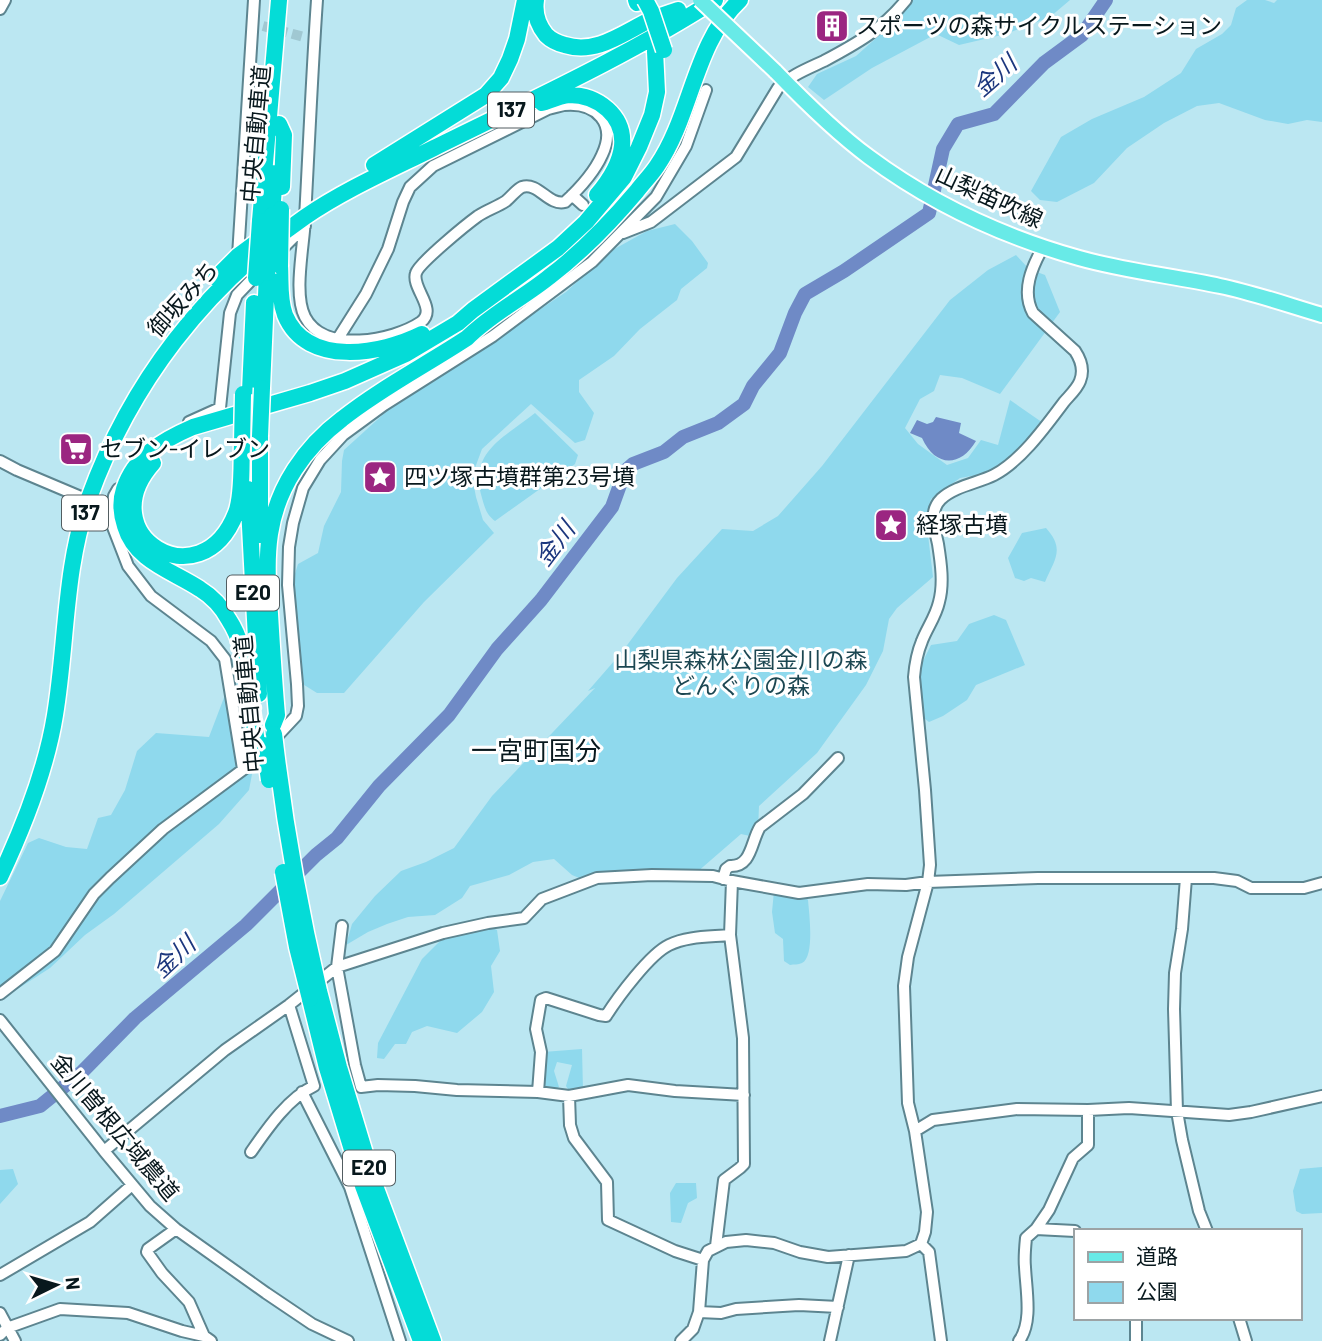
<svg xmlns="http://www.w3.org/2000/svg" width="1322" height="1341" font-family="Barlow,'Noto Sans JP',sans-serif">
<rect width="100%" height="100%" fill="#bbe7f2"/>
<path fill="#8fd9ed" d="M912,0H1070L1050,17L1006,34L959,45L936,34L872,68L824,100L808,87L817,74L856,56L901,16Z
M1247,0H1265L1274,3L1277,0H1322V122L1307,120L1288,124L1265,120L1219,103L1197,106L1164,123L1127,148L1094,183L1057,202L1040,200L1031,191L1061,137L1092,119L1144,97L1181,73L1196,49L1222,34L1231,25L1236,8Z
M675,224L692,241L708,263L707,268L681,289L677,300L640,329L614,356L579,380V392L594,413L585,440L575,443L531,404L482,449L472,476L476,497L483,520L494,533L424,602L344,693H317L301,683L294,577L298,564L318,553L324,526L341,492L342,461L344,450L388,410L566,292L609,252L647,231Z
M1016,255L1029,269L1045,275L1060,312L1000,394L962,378L940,375L934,391L920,399L905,428L918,444L947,465L968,458L981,440L998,445L1010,400L1046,425L1003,464L988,473L960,478L931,499L926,518L933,577L897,608L889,619L883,651L866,685L817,753L759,806L758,830L750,836L741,834L696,873L584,880L572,875L554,859L533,862L509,875L470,886L462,898L435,915L408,917L387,924L368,932L346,945L352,924L375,896L401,871L426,862L454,848L492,796L595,688L588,691L622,652L677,578L722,529L753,531L778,516L822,466L950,300L988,270Z
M535,413L578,455L575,464L495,521C486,514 485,508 482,498C468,452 504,438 535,413Z
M1046,528C1065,549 1055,559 1045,582L1031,578L1024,581L1015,578L1008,558L1022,533Z
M994,615L1006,620L1025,665L976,685L967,700L943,716L929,722L920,715L918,671L931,645L957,641L969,624Z
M235,691L242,702L239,746L253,769L249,790L219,824L114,914L85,935L50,968L19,988L0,990V901L28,843L39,838L66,847L87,849L98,818L111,815L125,790L137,751L156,733L209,737L225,695Z
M774,891L804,895L808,900C809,912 815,957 802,963C798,965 794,964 790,965L784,961L783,939L775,933L772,912Z
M490,927L497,930L500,951L491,966L494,992L482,1012L457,1033L427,1026L412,1032L406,1044H395L384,1059L377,1058L378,1043L422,959L439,942L453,934Z
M582,1049L583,1091L571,1094L566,1086L572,1065L557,1062L554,1071L559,1087L553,1091L543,1090V1052Z
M1322,1167V1213L1302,1214L1296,1211L1293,1191L1300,1169Z
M13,1169L18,1184L0,1204V1170Z
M676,1183H696L697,1198L688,1203L681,1223L671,1222L670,1193Z"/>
<path fill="#6f8ac6" d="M936,417L961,423L959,433L976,441C960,468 935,467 922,438L910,433L917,420L927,424L933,422Z"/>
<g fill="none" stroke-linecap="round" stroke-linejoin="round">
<path stroke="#6f8ac6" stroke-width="14" d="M0,1116L40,1106L82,1072L135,1018L246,925L316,855L337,838L379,786L449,715L497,649L541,600L612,507L625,471L633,464L664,452L683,437L718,423L744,404L753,386L780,353L795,313L805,294L844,271L929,213L943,149L958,124L994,114L1044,63L1082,35L1106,0"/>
<path stroke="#a0c8d2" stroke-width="10" stroke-dasharray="10 5" stroke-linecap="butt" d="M263,26L304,37"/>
<g stroke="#5d8590" stroke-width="14">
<path id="minor" d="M317,0C312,72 309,145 305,218C304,245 293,294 305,317C324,354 393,341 421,322C438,309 411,288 416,273C419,263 467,224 478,216C487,210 497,207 506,201C511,197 517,189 522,187C539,182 548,206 565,202C579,189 594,173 602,155C617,124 597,102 564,105C559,106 553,108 548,109L433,166L410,187L403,202L388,249L366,294L337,340
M0,9L5,0
M572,195L583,205
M623,233L651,222L736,157L778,88C791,75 807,69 824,61C856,44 883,29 906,0
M280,251L305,226
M238,256L254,0
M189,422L220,408L230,313L237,295L258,273
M0,461L17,470L88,500
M118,489L114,496L111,522L128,566L151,596L211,641L225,659L243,769
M1186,878L1182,929L1175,973L1174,1009L1177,1111L1182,1140L1199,1211L1207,1231
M723,879L726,869L730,866C752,867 751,841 760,827L803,794L838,758
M342,926L337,967L355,1065L361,1087L378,1085L415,1086L457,1090L538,1092L569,1096L628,1085L675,1091L744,1095
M0,994L55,951L94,894L110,878L163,829L252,763L296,716L298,706L297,684L288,585L289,547L293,523L303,488L320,460L343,435L384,405L493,336L592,262L656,197L686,146L706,90
M0,1020L104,1151L150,1206L176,1229L266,1293L312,1324L348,1341
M302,1092L350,1187L400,1341
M538,1092L541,1052L536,1029L541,1000L546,998L599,1015L606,1016C618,997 650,954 669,945C687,936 710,937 730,935
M569,1096L570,1125L574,1138L607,1182L608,1220L675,1251L703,1260
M915,1131L933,1120L1017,1109L1088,1110L1129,1108L1229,1115L1251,1112L1322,1096
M104,1151L225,1050L289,1005L337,967L443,933L488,923L524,918L542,899L597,878L652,875L713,876L732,881L799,893L868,884L906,885L928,882L1038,878H1214L1237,881L1251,888H1304L1322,883
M251,1152C267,1129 288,1098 314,1086L289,1005
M176,1229L148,1249L147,1252L162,1273L189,1302L204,1336L211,1341
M1036,1229L1075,1231
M921,1244L929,1252L941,1341
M716,1246L724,1180L740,1168L744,1164L743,1038L730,935L732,881
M0,1275L90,1222L132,1185
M699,1312L721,1313L736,1309L799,1305L838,1307
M0,1313L15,1341
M1136,1318V1341
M1239,1318L1246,1341
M0,1335L7,1328L60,1309L128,1313L182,1331L204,1336
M681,1341L693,1329L699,1312L703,1260L708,1251L726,1242L746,1240L774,1243L800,1252L828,1257L906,1251L921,1244L925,1232L927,1212L915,1131L908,1103L904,986L908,957L928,882L930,865L925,790L914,677C915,665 917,653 922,641C927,628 936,616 939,602C944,584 941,563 938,544C935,529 928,512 941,499C955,486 978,483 994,475C1021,461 1046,426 1064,402C1069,396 1077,389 1080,381C1084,371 1081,360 1075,351L1033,313C1021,291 1032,267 1043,247
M830,1341L849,1255
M1019,1341C1033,1322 1026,1290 1025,1267C1024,1258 1025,1248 1026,1238L1036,1229L1049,1210L1073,1158L1088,1145V1110"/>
</g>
<g stroke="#fff" stroke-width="18">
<path id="major" d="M775,71C804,101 835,132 869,157C931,203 1004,237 1079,258C1125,271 1173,276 1220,286C1254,293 1288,305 1322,315"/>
</g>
<g stroke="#fff" stroke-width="19">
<path id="highway" d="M536,0C534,13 538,25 546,35C552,41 557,43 565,45C597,55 624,32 652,19C660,16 669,13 678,10
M636,0L637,3
M542,103C551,100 560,96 569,95C598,95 625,116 622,146C620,164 608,182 597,195
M279,124L284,135L282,187
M374,165L486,95L501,78L510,59L517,39L525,0
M272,215L275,173
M260,221L279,0
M280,266C281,282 279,299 285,315C307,368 382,354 422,334
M216,278L238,256L257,242
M262,388L267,273
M250,391L254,303
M260,436V535
M153,463C89,535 201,603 236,513C243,495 241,463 242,444
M248,489L259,694
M273,725L277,715C274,682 272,648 270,614C268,588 266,560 270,534C277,487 305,447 342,419C381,388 426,365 467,338C491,314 523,298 549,277C582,252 610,223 637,191C643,183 651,175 657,166C692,115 694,43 740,0
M258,749C255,730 252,710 249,691C245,666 243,641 229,620C222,607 213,597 200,589C173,571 135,561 125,526C121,514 120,501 124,489C135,456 163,440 193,427L310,393L345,381L406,354L458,323L473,310L558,248L586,222L624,177L639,147L652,115L657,92L655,51
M0,877C24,826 46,771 55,715C67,643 64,568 89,498C130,384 205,286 305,217C344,190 392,169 434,148C529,101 626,57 715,0
M319,991L339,1067L374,1183L433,1341
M310,999L327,1068L363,1186L421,1341"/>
</g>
<use href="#minor" stroke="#fff" stroke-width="10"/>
<use href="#major" stroke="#68eae7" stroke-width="14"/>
<use href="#highway" stroke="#04dcd7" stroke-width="16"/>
<g stroke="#fff" stroke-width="18" stroke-linecap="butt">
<path id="major-bridge" d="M700,0L775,71"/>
</g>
<g stroke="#fff" stroke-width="19" stroke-linecap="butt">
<path id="highway-bridge" d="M645,0L651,11L664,50
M280,266L281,209
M267,273L272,215
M256,278L260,221
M260,436L262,388
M242,444L243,394
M274,734C284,821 299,906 319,991
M264,745L269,780
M283,872L297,947L310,999"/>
</g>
<use href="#major-bridge" stroke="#68eae7" stroke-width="14"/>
<use href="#highway-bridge" stroke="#04dcd7" stroke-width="16"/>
</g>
<defs>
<g id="building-square" transform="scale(1.75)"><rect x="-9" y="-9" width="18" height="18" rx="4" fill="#9b2681" stroke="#fff"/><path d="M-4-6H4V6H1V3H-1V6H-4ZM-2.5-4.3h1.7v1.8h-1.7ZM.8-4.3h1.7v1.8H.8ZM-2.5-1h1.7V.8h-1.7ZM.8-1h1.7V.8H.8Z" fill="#fff"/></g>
<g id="supermarket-square" transform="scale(1.75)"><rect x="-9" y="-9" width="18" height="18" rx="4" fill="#9b2681" stroke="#fff"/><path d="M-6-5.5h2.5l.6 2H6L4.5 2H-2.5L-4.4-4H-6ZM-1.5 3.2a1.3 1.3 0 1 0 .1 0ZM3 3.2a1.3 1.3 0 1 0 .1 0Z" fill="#fff"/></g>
<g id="sight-square" transform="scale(1.75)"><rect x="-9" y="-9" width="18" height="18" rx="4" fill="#9b2681" stroke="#fff"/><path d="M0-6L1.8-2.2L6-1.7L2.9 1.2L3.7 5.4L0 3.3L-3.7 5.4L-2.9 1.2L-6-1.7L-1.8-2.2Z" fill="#fff"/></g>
</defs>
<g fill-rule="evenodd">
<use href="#building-square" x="832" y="26"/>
<use href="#supermarket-square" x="76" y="449"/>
<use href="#sight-square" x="380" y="477"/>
<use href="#sight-square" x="891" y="525"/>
</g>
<g text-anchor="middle" stroke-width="6" stroke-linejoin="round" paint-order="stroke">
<g fill="#fff" stroke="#525d61" stroke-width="2">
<rect x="488" y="92.5" width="46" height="35" rx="5"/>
<rect x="62" y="495.5" width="46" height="35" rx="5"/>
<rect x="227" y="575.5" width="52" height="35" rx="5"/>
<rect x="343" y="1150.5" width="52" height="35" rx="5"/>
</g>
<g font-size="21" font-weight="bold" fill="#08181d">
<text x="511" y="117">137</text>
<text x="85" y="520">137</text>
<text x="253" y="600">E20</text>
<text x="369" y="1175">E20</text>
</g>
<g font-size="23" fill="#08181d" stroke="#fff" text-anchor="start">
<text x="856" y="34">スポーツの森サイクルステーション</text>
<text x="100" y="457">セブン-イレブン</text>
<text x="404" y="485">四ツ塚古墳群第23号墳</text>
<text x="916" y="533">経塚古墳</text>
</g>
<g font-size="23" fill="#08181d" stroke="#fff">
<text transform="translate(256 134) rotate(-85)" y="8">中央自動車道</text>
<text transform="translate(989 197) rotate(25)" y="8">山梨笛吹線</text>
<text transform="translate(183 299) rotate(-48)" y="8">御坂みち</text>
<text transform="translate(249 704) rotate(-95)" y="8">中央自動車道</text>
<text transform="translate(115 1127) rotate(50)" y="8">金川曽根広域農道</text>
</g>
<g font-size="23" fill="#1c4752" stroke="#fff">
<text x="741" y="668">山梨県森林公園金川の森<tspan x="741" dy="26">どんぐりの森</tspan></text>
</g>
<g font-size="24" font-style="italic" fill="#1c377e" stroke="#fff">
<text transform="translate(995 76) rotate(-41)" y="8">金川</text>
<text transform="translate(555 544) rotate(-53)" y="8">金川</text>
<text transform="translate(174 957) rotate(-43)" y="8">金川</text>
</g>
<g font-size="26" fill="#08181d" stroke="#fff">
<text x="536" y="760">一宮町国分</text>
</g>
</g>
<rect x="1074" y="1229" width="228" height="91" fill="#ffffff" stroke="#9ca3a5" stroke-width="2"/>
<rect x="1088" y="1252" width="35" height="10" fill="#68eae7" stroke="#9ca3a5" stroke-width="2"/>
<text x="1136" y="1264" font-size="21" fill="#08181d">道路</text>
<rect x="1088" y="1282" width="35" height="21" fill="#8fd9ed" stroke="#9ca3a5" stroke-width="2"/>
<text x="1136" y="1299" font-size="21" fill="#08181d">公園</text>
<g transform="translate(56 1285) rotate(85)" stroke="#ffffff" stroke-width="5" paint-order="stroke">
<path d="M0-5L12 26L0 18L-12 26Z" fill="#08181d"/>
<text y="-10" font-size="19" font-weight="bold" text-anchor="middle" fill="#08181d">N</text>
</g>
</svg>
